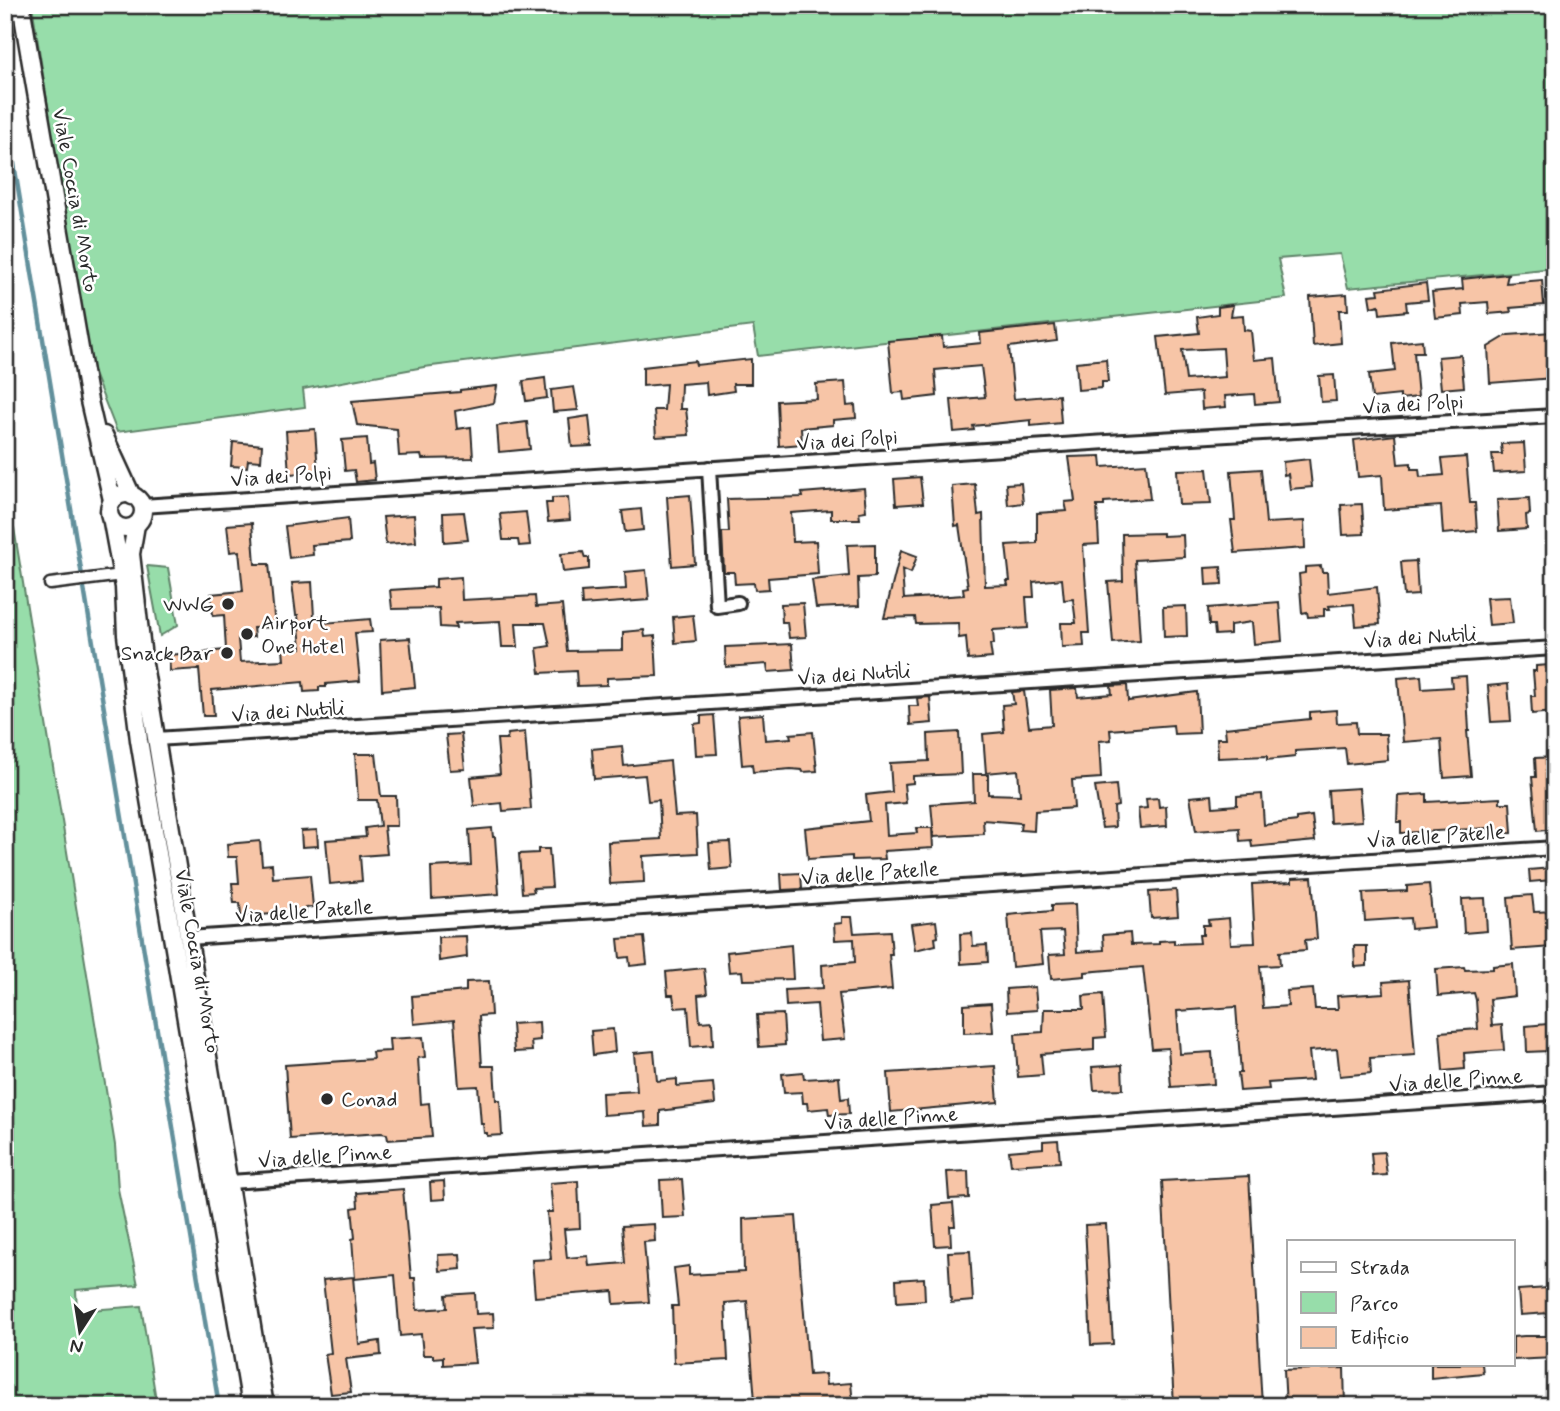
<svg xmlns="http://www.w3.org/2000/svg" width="1560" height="1411" font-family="Mynerve,sans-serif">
<rect width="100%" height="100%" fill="#fff"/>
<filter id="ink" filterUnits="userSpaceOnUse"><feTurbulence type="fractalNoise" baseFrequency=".0143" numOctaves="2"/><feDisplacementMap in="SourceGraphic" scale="14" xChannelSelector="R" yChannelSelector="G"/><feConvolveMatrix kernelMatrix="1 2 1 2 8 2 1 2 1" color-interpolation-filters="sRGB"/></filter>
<g filter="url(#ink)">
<path fill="#97ddaa" stroke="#61846a" stroke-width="2" d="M32,5H1555V268L1348,288L1340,254L1278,259L1286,298L758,356L753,326L424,367L303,389L305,407L117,432L87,356Z
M14,528L115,1145L118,1189L138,1285L76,1290L77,1311L141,1306L157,1406H5V529Z
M147,566L168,568L178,625L160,636Z"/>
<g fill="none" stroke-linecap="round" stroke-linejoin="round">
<path stroke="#62909c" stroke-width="4.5" d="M5,109L219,1406"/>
</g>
<path fill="#f7c5a7" stroke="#2b2b2b" stroke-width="2" fill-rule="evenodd" d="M1508,274L1506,283L1542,280L1544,305L1510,308L1511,312L1489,314L1488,302L1462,304L1463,315L1435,318L1432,292L1463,289L1462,279Z
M1426,283L1428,300L1406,302L1407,311L1380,314L1379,305L1371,307L1369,295L1379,294L1378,289Z
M1347,294L1348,310H1339L1341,343L1313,346L1310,297Z
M1233,305L1231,316L1243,315L1244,330L1251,331L1254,360L1275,358L1279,402L1255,404L1254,394L1225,396L1226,407L1202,409L1201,392L1165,395L1158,337L1199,333L1197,317L1218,314V307ZM1223,348L1225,377L1186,380L1182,350Z
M1055,325L1057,341L1009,347L1014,399L1059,395L1061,423L1031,426V420L973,426L974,430L954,432L951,400L985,397L981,366L935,370L937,396L904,400L903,392L893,393L888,341L942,336L943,347L981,343L980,333Z
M1552,332L1553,378L1490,383L1488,347L1508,335Z
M1422,340L1423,352H1414L1418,397L1400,399V395L1372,398L1369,374L1395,371L1392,343Z
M1461,355L1464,387L1441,389L1438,357Z
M751,359V384H733L734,391L707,395L706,382L681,384L680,409H686L689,435L656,437L654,410H664L666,384L643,386V367L695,361L696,365Z
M1106,359L1108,382H1102V388L1078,390L1076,362Z
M1334,375L1336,401L1321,402L1319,376Z
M545,378L547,398L526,401L523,381Z
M845,382L847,406L855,405L856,418L833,420V425L801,428L802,444L779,446L777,401L817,399L816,384Z
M497,386L494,403L455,411L457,429L471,427L473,458L422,459L421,455L399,456L397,429L357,425L352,401L460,392V390Z
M574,387L578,410L553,412L551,390Z
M589,416L592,446L572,447L569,419Z
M527,422L530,449L499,452L497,426Z
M315,429L318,472L289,474L286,431Z
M1395,435L1398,464L1411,463V469H1419L1420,477L1444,475L1442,459L1466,457L1470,503H1475L1477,531L1443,534L1441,506L1384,510L1382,475L1358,477L1354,440Z
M367,438L369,464L373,463L375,480L356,482L354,470L345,471L342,440Z
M233,442L262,445L261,461L248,460L247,467L231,466Z
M1524,443L1526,471L1494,473L1492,454H1502L1501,444Z
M1101,456L1102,467L1146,464L1150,499L1104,502V506H1097L1099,544L1083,545L1089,633H1083L1084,646L1062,647L1061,623H1076L1073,599L1064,600L1062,579L1033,582L1034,597H1026L1028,628L993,630L994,644H990L992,658L968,660L966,637L959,638L958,623L916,624L915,617L884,618L901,550L917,556L911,573L902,569L904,599L964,595L963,588L968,587L959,525L955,526L952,486L975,484L978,515L983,514L985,586L1008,585L1007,581H1010L1006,545L1037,543V513L1067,511L1065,502L1075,501L1069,457Z
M1309,459L1312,487L1290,489L1288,474L1284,475L1283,462Z
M1207,469L1211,504L1179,505L1177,470Z
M1261,469L1266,523L1304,521L1305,548L1235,553L1231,520H1235L1231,471Z
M920,477L923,503L896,505L894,479Z
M1021,483L1023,503L1008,505L1006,484Z
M864,488L866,511L859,512L860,519H831V510L791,513L793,542L816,541L818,574L768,578L769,589L755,590L754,583L735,584L734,572H724L722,532H729L727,499L803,497L802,493Z
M690,495L695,564L672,566L667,497Z
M568,497L570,520L548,522L546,503H552V498Z
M1529,498L1530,514L1526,515L1527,529L1499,531L1497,500Z
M1362,504L1364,534L1343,535L1341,505Z
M641,509L643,530L625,532L622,511Z
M464,512L468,540L444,542L443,513Z
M526,512L530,545L519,546L518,540H503L500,514Z
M414,515L416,542L386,544L383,517Z
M348,518L350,542L312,545L313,555L289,558L285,526Z
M252,523L255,564H269L275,627L253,628L254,637L238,639L240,662L284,660L283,649L301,648L298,615H296L292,583L312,582L314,617L324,616V623L370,619L372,632L355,633L360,681L326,684V687H319V691L304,692L303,682L212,690L214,716H203L199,669L170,671L169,655L226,650L224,615L213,616L211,594L243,591L239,551L230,552L227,525Z
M1163,533V536L1183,535L1184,557L1135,560L1140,641L1113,643L1108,582L1123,581L1122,534Z
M875,544V577L858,578L859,606L816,608L812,580L849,576L847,545Z
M583,552L585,558H589V569L563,572L561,554Z
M1416,561L1418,595L1404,596L1401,562Z
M1321,566L1322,572H1327L1328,593L1377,587L1380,624L1356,626L1354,604L1329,606L1330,609H1324V616L1308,617L1307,612L1302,613L1299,574L1305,573V567Z
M1221,567L1222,584L1206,585L1205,568Z
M646,570L649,600L582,605L581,592L626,589L625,572Z
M461,577L462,600L535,596L536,607L562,605L567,651L623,650V632L644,630L645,637L655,636L657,676L607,678V685L577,686L576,671L540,673L537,648L550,646L545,623H516L518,647H502L500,621L455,623L456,628L440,627L439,608L392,609L390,590L436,587V579Z
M1510,597L1513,623L1489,625L1486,598Z
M1279,602L1282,641L1254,644L1252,622L1230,625V634L1215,635L1214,625H1209L1208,608Z
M803,603L806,637L789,638L787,622H782L781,604Z
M1186,606L1187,636L1164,637L1163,607Z
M693,615L696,641L675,643L673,617Z
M410,638L415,687L382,690L380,640Z
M792,644L794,670L768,672L767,664L726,667L725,647Z
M1550,665L1551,678L1555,677V712L1532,714L1531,696H1535L1533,671H1536V666Z
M1421,676L1422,689L1452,687L1451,677L1466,676L1469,731H1467L1471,776L1444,778L1441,739L1403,742L1398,678Z
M1508,684L1511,721L1491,722L1488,686Z
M1127,685L1128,701L1197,692L1199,733L1174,734L1173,725L1110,730L1111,740L1099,741L1101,778L1072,780L1074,808L1035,811L1034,831L1020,830L1021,823L983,820L984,834L934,837L931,804L974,801L973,774H988V794L1020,795L1018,770L986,773L983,734L1004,732L1002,705L1014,704L1012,692L1024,691L1029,727L1052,725L1050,690L1077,688L1078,697L1112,694L1111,686Z
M930,697L932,723L910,725L909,706H918L917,698Z
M1336,710L1337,723L1356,722L1357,734H1386L1388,760L1347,764L1345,748L1295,751V757L1267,760V756L1218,758L1217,738H1226L1225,728L1310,719V712Z
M763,714L765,740L791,738L790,734L813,732L817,771L803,772L802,770L791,769L753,772L752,764L742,765L738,716Z
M714,715L717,754L696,755L694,724L701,723V716Z
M525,732L531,809L503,811L502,803L474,806L471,777L500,774L497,739H507L508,734Z
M959,732L961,774L913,776V783L904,784L906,803L885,805L887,835L917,833L916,828H932L933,848L884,851L885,859L852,860V856L808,859L805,828L869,821L866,795L892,792L890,763L929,761L928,734Z
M461,734L465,769L450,770L446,735Z
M622,746L624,766L670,761L675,816L696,815L698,853L643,856L644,882L610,884L608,842L661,839L659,800L648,801L645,775L594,779L592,749Z
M355,754H376L381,796H396L397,826H384L387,854L360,856L362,881L330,884L326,840L366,837L365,828L380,826L377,800H358Z
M1555,757V829L1537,831L1532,777H1536L1535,758Z
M1116,785L1118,806L1114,807L1115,827L1102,828L1095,787Z
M1359,788L1362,821L1330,823L1328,790Z
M1262,794L1264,825L1297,821V818L1312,816L1315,841L1252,847L1251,840L1240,841L1239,828L1196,831L1190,797L1212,795L1213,807L1237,805V796Z
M1427,794V802L1500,798V803H1510L1512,833L1489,834V828L1401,833V822H1397L1398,796Z
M1158,798L1159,807L1166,806L1167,826L1140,828L1138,809L1147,808L1146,799Z
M492,828L493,837H495L499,894L432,899L431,867L471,865L469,830Z
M317,830L318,846L302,847L301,831Z
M260,841L262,865L272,864L273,878L310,875L313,907L306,908V912L241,916L240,903H234L232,883H239L237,857H228L227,844Z
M730,842L732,868L711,870L709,843Z
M538,849H549L552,887L533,888L534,892L522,893L519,854L538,853Z
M1551,868L1552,880L1530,882L1529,870Z
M801,873L802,889L782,890L781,874Z
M1312,877L1317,939L1305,940L1306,950L1279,952L1280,965L1260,966L1263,1008L1288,1006L1287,991L1313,989L1315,1009H1338L1337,996L1384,993L1383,982L1409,980L1415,1055L1370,1058L1371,1073L1340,1076L1337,1049L1309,1051L1312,1080L1268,1083L1269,1089L1240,1091L1238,1073H1241L1236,1007L1177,1011L1180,1054L1212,1052L1214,1084L1171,1087L1168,1048L1152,1049L1143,967L1085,972V976L1051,979L1049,955L1065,954L1063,931L1040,932L1043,964L1012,967L1008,915L1052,911V905L1075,904L1077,952L1104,950L1103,935L1130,933L1131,945L1159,944V941L1174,940V944L1200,943L1199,935H1203V925H1209L1208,920L1229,918L1231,944L1255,943L1252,884L1292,882V878Z
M1429,884L1433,927L1411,929L1410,918L1365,921L1363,893L1407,891V886Z
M1176,890L1178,916L1151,918L1149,892Z
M1532,895L1534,912L1555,911V944H1552V947L1512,950L1508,897Z
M1485,898L1487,931L1464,933L1462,899Z
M842,917H852L854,933L890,931L892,954H889L892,989L839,994L845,1039L820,1041L817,1004L786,1006L785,990L823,988L822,965L855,962L854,939L835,940L834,924L842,923Z
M936,921L938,937L935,938L936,945L915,950L911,924Z
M972,933L973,946L987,945L988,962L961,964L960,934Z
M466,936L467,957L439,961L438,937Z
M644,937L647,964L630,966L629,957L620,958L618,939Z
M791,945L793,979L743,980L742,971L729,972L727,952Z
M1354,946H1367V966L1355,967Z
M1513,964L1515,996L1490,999L1492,1026L1502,1025L1504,1050L1464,1053L1465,1069L1443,1071L1440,1032L1478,1029L1476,1000L1474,993L1438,996L1436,969L1464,967L1465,970L1493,969V966Z
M704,968L707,994L698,995L700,1022L712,1021L713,1045L691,1047L688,1007L675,1008L673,995H668L666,972Z
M489,981L491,1015L479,1016L482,1066H494L496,1100H500L502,1135L487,1136V1133H484L483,1124H481L478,1086L459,1087L454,1020L414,1024L412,996L466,991V982Z
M1035,987L1037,1010L1007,1012L1006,989Z
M1103,994L1106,1037L1094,1038V1050L1041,1054L1043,1075L1018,1077L1015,1034L1043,1032L1044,1009H1084L1083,996Z
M991,1003L993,1032L964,1033V1005Z
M783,1014L785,1045L759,1047L757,1015Z
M539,1022L540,1040L531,1041L532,1051L514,1052L512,1024Z
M1547,1024L1548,1051L1527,1052L1526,1026Z
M613,1029L615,1052L593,1055L591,1031Z
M423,1037L425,1057L418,1058L421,1104L429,1103L432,1137L388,1140L387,1134L381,1133L290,1139L285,1065L373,1059L372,1052L390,1051L389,1039Z
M654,1051L657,1081L677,1079V1086L713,1083L715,1104L660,1111V1125L646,1126L645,1112L603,1115L602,1093L637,1091L634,1053Z
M1122,1065L1123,1089L1094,1090L1092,1067Z
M995,1066L998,1102L891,1112L888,1073Z
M803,1072L804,1079L839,1077L841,1099L848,1098L849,1114L829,1115L828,1108L808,1110L807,1103H803L802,1092L784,1093L782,1074Z
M1058,1140L1060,1162L1011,1165L1009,1151L1043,1148V1141Z
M1384,1152L1387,1175L1373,1176L1371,1153Z
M968,1171L969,1198L949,1199L947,1172Z
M1249,1176L1262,1406H1174L1162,1181Z
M682,1179L685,1217L662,1218L660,1180Z
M444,1181L445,1199L431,1200L430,1182Z
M578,1181L580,1228L564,1229L567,1258L588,1256L589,1266L625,1263L622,1226L654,1224L655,1241L644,1242L649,1302L614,1304L613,1291L535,1297L532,1260L551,1259L547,1212H553L550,1183Z
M403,1189L411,1278H415L417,1310L447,1308L446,1295L475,1293L476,1314L493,1313L494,1328L471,1329L475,1363L443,1365V1357L433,1358V1355H423L421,1334L400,1336L395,1275L355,1279L352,1239L355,1238L352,1208L358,1207L357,1193Z
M953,1203L955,1226H950L951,1245L935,1246L932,1205Z
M796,1216L809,1375L825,1374L826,1385L851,1383L853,1404L782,1406L781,1399L755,1401L747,1301L725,1303L728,1360L674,1363L672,1306H678L674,1268L689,1266V1275L744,1272L743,1219Z
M1106,1224L1113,1344L1091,1345L1085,1225Z
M970,1251L973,1301L951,1303L948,1252Z
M460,1254L461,1269L439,1271L438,1255Z
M353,1277L359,1344L380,1341L381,1355L346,1359L351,1392L331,1394L325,1354L331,1353L323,1280Z
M924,1278L925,1300L897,1302L896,1280Z
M1548,1288L1549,1313L1520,1315L1518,1290Z
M1524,1336H1555V1358L1513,1360V1337Z
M1431,1364H1482L1483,1373L1431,1378Z
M1344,1368L1345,1406H1286L1284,1370Z"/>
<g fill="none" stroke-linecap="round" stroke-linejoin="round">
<g stroke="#2b2b2b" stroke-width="15">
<path id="pedestrian" d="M50,584L122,575"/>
</g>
<g stroke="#2b2b2b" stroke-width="18">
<path id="minor" d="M709,468L717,606L738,603
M142,506L1107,442L1555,416
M156,739L1555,648
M188,938L1555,848
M229,1182L1555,1093"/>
</g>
<g stroke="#2b2b2b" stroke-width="21">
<path id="tertiary" d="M21,5L89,401L112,500
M104,435L132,496
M109 511a17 17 0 1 1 34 0a17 17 0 1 1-34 0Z
M112,522L124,587L126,635L139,740L251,1406
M136,525L131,554L143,658L265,1406"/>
</g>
<use href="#pedestrian" stroke="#fff" stroke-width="10"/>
<use href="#minor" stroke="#fff" stroke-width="12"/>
<use href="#tertiary" stroke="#fff" stroke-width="16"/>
</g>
</g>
<g fill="#2b2b2b" stroke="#fff" stroke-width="2.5">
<circle cx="228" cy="604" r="7"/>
<circle cx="247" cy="634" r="7"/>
<circle cx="227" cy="653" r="7"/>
<circle cx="327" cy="1099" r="7"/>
</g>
<g text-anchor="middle" stroke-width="5" stroke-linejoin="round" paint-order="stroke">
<g font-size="21" fill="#2b2b2b" stroke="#fff">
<text transform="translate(76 200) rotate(80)" y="7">Viale Coccia di Morto</text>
<text transform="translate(1413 404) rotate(-3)" y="7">Via dei Polpi</text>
<text transform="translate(847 440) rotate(-4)" y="7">Via dei Polpi</text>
<text transform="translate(281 476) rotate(-4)" y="7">Via dei Polpi</text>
<text transform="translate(1420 637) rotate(-4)" y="7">Via dei Nutili</text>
<text transform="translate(854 674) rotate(-4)" y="7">Via dei Nutili</text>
<text transform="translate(288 711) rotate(-4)" y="7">Via dei Nutili</text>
<text transform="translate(1436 836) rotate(-4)" y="7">Via delle Patelle</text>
<text transform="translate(870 873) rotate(-4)" y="7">Via delle Patelle</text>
<text transform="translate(304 911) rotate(-4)" y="7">Via delle Patelle</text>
<text transform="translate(198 961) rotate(80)" y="7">Viale Coccia di Morto</text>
<text transform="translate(1456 1080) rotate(-4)" y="7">Via delle Pinne</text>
<text transform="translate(891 1118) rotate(-4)" y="7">Via delle Pinne</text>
<text transform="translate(325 1156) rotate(-4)" y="7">Via delle Pinne</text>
</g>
<g font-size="21" fill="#2b2b2b" stroke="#fff" text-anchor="end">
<text x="214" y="611">WWG</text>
<text x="261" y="629" text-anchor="start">Airport<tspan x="261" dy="24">One Hotel</tspan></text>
<text x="213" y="660">Snack Bar</text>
<text x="341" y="1106" text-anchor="start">Conad</text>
</g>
</g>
<rect width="1560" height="1411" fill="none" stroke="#fff" stroke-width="28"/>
<rect x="14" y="14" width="1532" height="1383" fill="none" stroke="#2b2b2b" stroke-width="2.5" filter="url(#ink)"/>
<rect x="1287" y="1240" width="228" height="126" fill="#ffffff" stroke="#aaaaaa" stroke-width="2"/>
<rect x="1301" y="1262" width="35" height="10" fill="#ffffff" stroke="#aaaaaa" stroke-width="2"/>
<text x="1350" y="1274" font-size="21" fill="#2b2b2b">Strada</text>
<rect x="1301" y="1292" width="35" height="21" fill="#97ddaa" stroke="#aaaaaa" stroke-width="2"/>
<text x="1350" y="1310" font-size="21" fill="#2b2b2b">Parco</text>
<rect x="1301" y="1327" width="35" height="21" fill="#f7c5a7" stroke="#aaaaaa" stroke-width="2"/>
<text x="1350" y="1344" font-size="21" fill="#2b2b2b">Edificio</text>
<g transform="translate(80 1331) rotate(192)" stroke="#ffffff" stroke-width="5" paint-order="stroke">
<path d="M0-5L12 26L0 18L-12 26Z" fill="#2b2b2b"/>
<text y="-10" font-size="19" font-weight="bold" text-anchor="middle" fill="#2b2b2b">N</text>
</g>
</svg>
